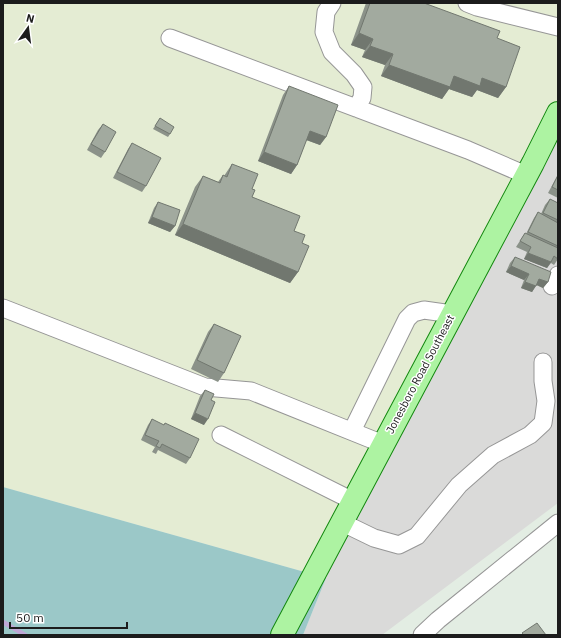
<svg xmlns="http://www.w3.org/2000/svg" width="561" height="638" font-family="'IBM Plex Sans',sans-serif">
<rect width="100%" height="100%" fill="#e3ede3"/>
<path fill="#dadad9" d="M558,128V503L382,635H303L366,479Z"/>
<path fill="#e4ecd3" d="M3,3H558V128L366,479L326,578L3,487Z"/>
<path fill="#9bc8c8" d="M3,487L326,578L303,635H3Z"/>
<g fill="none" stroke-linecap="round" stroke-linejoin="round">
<path stroke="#bfa7d6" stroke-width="4.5" d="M3,622L25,635"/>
<g stroke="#969696" stroke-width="19">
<path id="minor" d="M332,3L326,12L324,32L332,52L354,74L363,87L362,98L356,108
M467,3L477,7L558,27
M170,38L468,150L526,175
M552,286L558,275
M3,308L205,387L251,391L383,444
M352,431L407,319L413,313L424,310L452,314
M221,435L353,501
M341,522L374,538L399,545L417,536L459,485L493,455L530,435L543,423L546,401L543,381V362
M422,635L438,620L558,523"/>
</g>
<g stroke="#12870e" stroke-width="24">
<path id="major" d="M282,635L533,163L558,113"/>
</g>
<use href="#minor" stroke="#fff" stroke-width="17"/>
<use href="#major" stroke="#adf3a2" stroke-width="22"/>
</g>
<path fill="#8b9289" d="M366,3H424L497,38L506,87L498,98L477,90L472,97L449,89L442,99L381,76L385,65L362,57L365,50L351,45Z
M289,86L326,137L320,145L306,140L297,165L291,174L258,161L283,95Z
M160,118L170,134L168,137L153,129Z
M103,124L105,152L101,158L87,150L98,130Z
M132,143L146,186L142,192L113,178L128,149Z
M232,164L252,189V197L294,231L302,243L298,272L290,283L175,235L195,187L203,176L218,182L223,175L224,176Z
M558,175V198L548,193L555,180Z
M550,199L558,203V259L554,265L551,263L547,268L524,259L527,252L516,247L525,233L526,234L534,218L538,212L541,214L545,205Z
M158,202L175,226L170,232L148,223L154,208Z
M515,257L548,282L543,288L536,285L532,292L521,288L524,280L506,272L510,263Z
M214,324L224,373L218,382L191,369L208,332Z
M205,390L204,425L191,419L200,396Z
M152,419L190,458L186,464L158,450L156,454L152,452L155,447L141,440L148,425Z"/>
<path fill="#71776f" d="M359,33L373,39L365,50L351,45Z
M370,46L393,54L385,65L362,57Z
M389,65L454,76L482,78L506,87L498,98L477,90L472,97L449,89L442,99L381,76Z
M310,131L326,137L320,145L304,139Z
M264,152L297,165L291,174L258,161Z
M152,217L175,226L170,232L148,223Z
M183,224L298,272L290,283L175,235Z
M528,253L551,262L547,268L524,259Z
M511,266L529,274L524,280L506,272Z
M539,279L548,282L543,288L535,284Z
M525,282L536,286L532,292L521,288Z
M195,413L208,419L204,425L191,419Z"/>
<path fill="#a2aa9f" stroke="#71776f" d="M370,3H424L500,31L497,38L520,47L506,87L482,78L480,86L454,76L450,87L389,65L393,54L370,46L373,39L359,33Z
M289,86L338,105L326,137L310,131L297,165L264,152Z
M160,118L174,127L170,134L155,126Z
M103,124L116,132L105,152L91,144Z
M132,143L161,158L146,186L117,172Z
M232,164L258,174L252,189L255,190L252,197L300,216L294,231L305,235L302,243L309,246L298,272L183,224L203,176L220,183L223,175L227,177Z
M558,175V190L552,187Z
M550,199L558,203V220L543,213Z
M158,202L180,210L175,226L152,217Z
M538,212L558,223V246L528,232Z
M525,233L558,248V259L554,256L551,262L528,253L531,247L520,241Z
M515,257L551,272L548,282L539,279L536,286L525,282L529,274L511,266Z
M214,324L241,336L224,373L197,360Z
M205,390L214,394L211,400L215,402L208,419L195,413Z
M152,419L164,425L165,423L199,439L190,458L162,444L160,448L156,446L159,441L145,435Z
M537,623L546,635H524L522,633Z"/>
<g text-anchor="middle" stroke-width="3" stroke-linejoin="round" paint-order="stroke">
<g font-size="11" fill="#1c1c1c" stroke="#fff">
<text transform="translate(420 374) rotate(-62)" y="4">Jonesboro Road Southeast</text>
</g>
</g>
<rect width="561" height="638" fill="none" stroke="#1c1c1c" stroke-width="8"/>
<g transform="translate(28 28) rotate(14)" stroke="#ffffff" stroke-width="3" paint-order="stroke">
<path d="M0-3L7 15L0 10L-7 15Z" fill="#1c1c1c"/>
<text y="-6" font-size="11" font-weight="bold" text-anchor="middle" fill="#1c1c1c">N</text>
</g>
<path d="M10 622v6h117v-6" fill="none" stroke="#1c1c1c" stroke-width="2"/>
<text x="16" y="622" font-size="12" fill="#1c1c1c" stroke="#ffffff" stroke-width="3" paint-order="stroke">50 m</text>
</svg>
